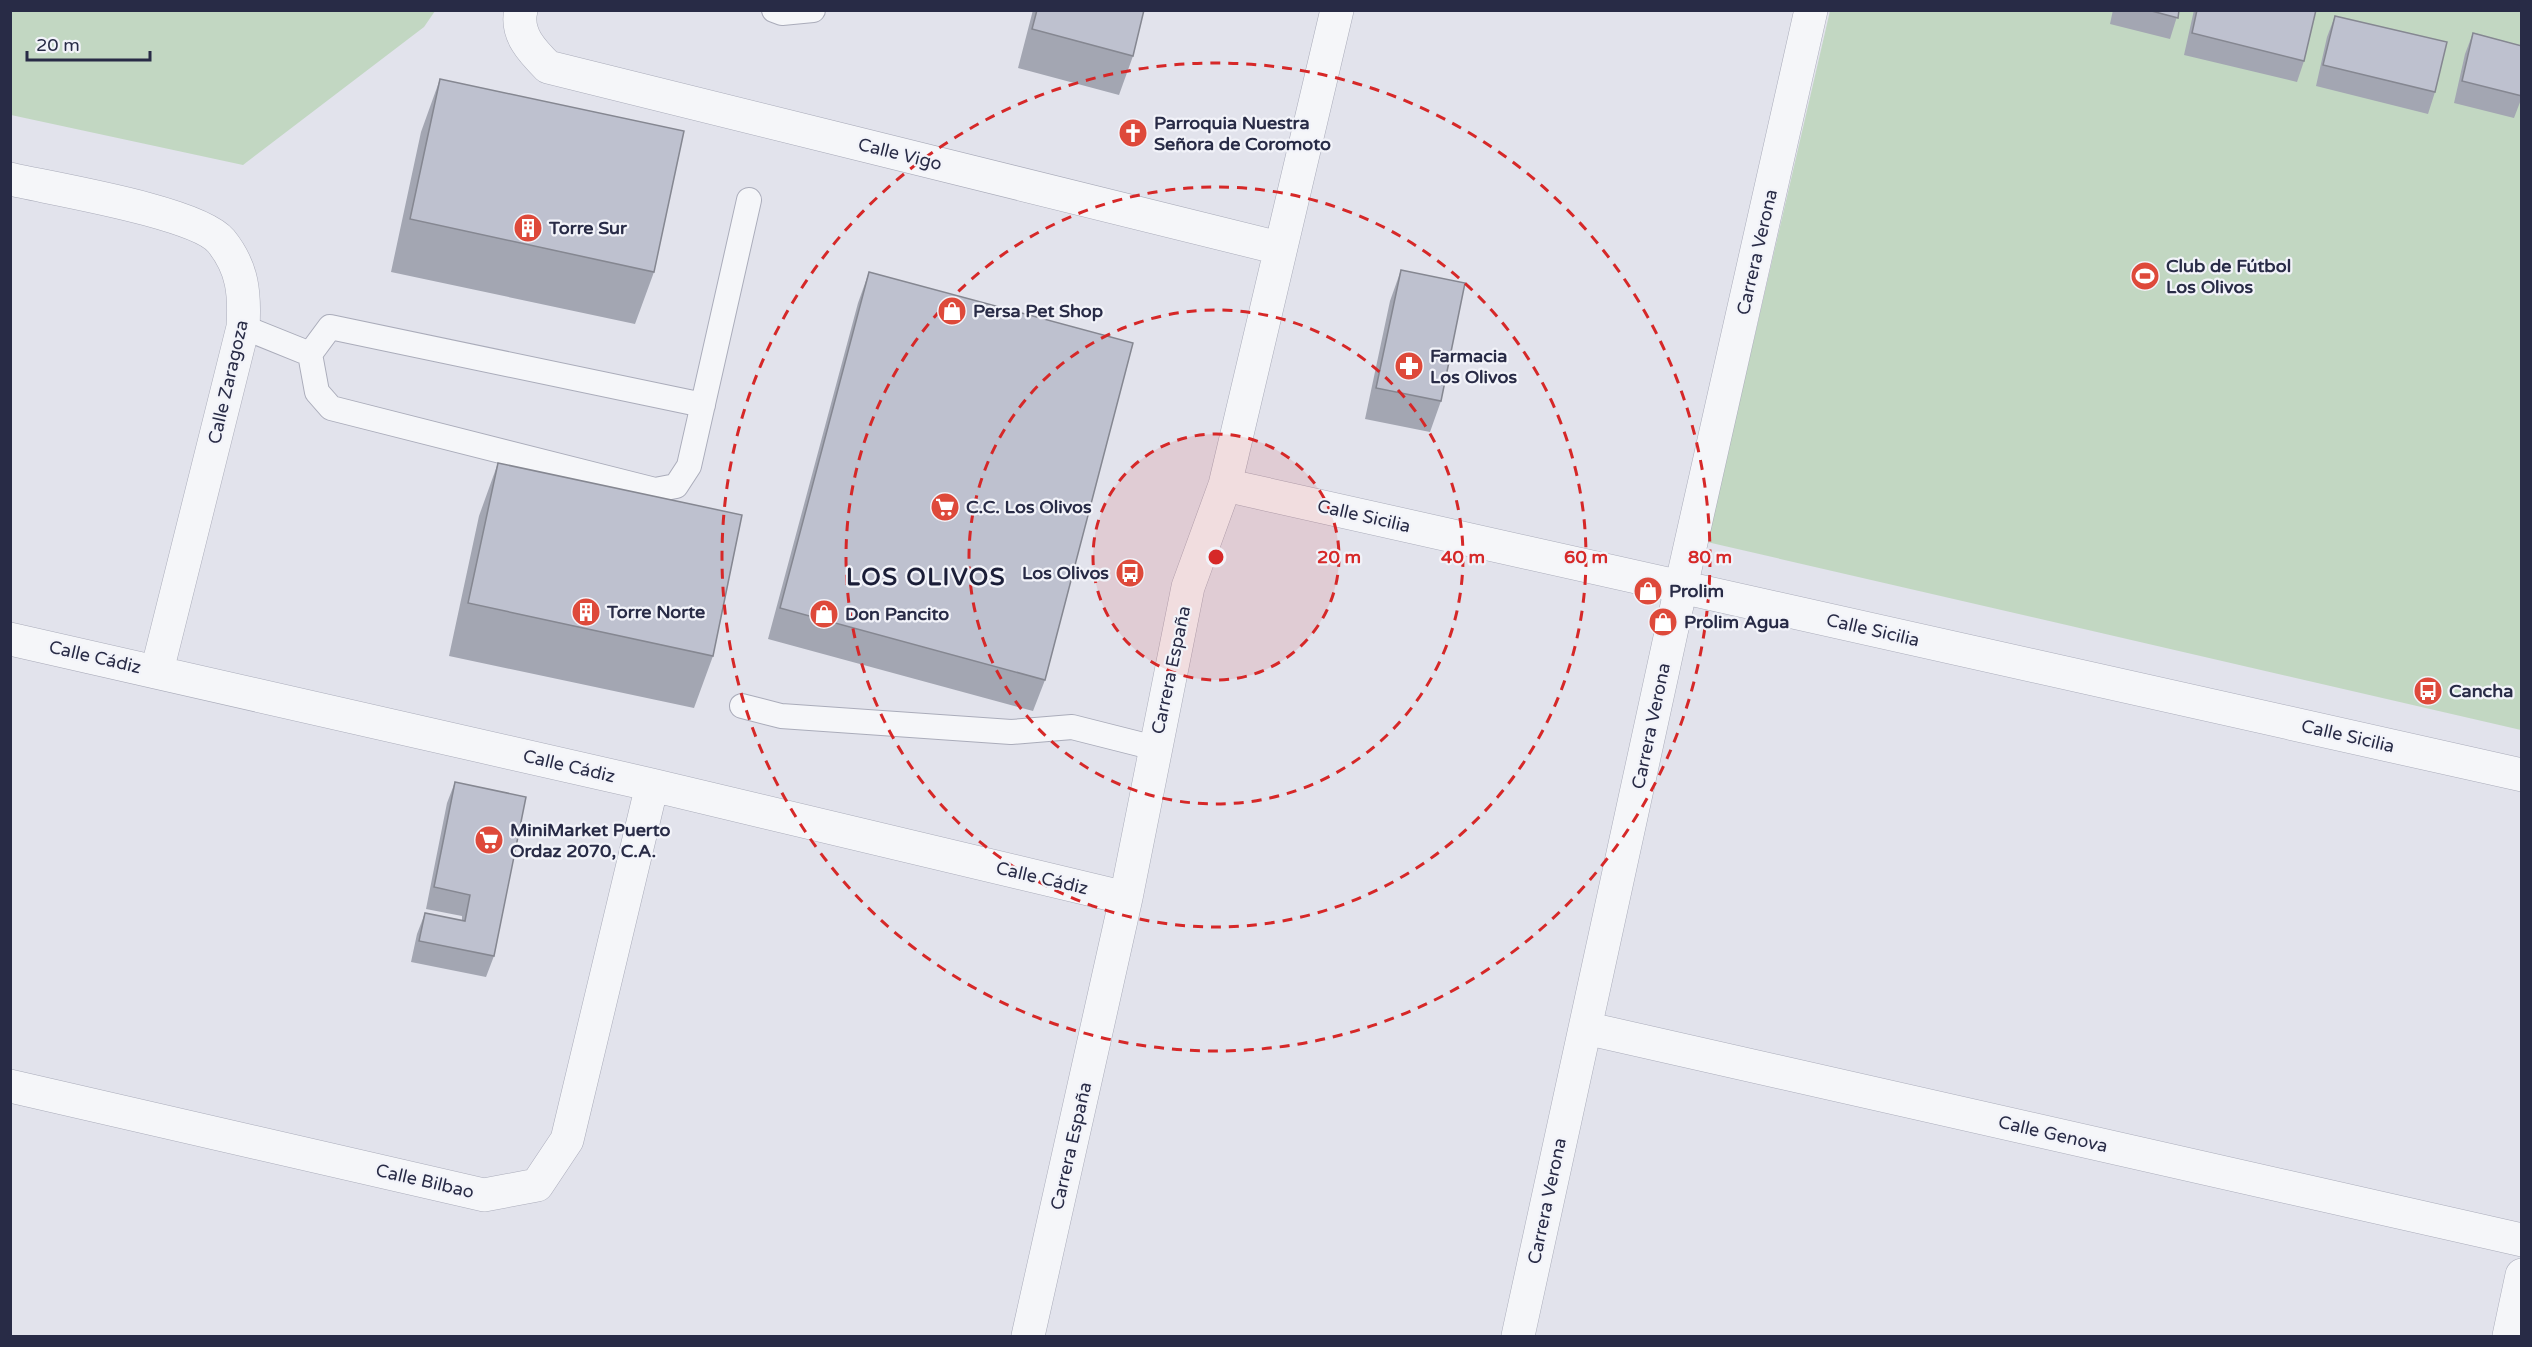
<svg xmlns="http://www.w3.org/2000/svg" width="2532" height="1347" font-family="'Varela Round',sans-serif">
<rect width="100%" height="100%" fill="#e2e3ec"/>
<path fill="#c2d7c2" d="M11,10H435V11L424,27L243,165L11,115Z
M1830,11H2521V730L1707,542Z"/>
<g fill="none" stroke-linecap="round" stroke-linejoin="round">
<g stroke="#aaacba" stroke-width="26">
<path id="service" d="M774,10L782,13L813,10
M243,327L310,354L317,392L331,408L655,490L676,486L689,466L749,200
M310,354L330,327L703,405
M742,706L781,716L1011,732L1072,727L1155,748"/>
</g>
<g stroke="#aaacba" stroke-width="34">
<path id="minor" d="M521,10C515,34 533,52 548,67L1279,248
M10,179C53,189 197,212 221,241C243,268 245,294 243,327L157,671
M1225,485L2522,775
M10,639L652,785L1126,898
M1585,1028L2522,1240
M10,1086L484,1195L537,1185L567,1140L652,785
M1028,1336L1126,898L1188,587L1225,485L1337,10
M1518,1336L1681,587L1811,10
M2509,1336L2522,1275"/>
</g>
<use href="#service" stroke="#f5f6f9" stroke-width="24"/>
<use href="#minor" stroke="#f5f6f9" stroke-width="33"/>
</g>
<path fill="#a3a6b2" d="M1033,10H1144L1133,56L1119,95L1018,68Z
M2113,10H2179L2170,39L2110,24Z
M2194,10H2316L2304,61L2297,82L2184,55Z
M2335,16L2435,92L2428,114L2316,86L2327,37Z
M2473,33L2522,46V97L2514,118L2454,103L2465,54Z
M440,79L654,272L635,324L391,272L421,132Z
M1401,270L1441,401L1430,432L1365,419L1390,301Z
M869,272L1045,680L1033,711L768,639L858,303Z
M498,463L713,656L694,708L449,656L479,516Z
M455,782L494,956L486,977L411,962L417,934L425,913L462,921V916L426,909L447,803Z"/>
<path fill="#bec1cf" stroke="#858791" stroke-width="1.5" d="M1037,10H1144L1133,56L1032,29Z
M2148,10H2179L2178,18Z
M2197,10H2316L2304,61L2192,33Z
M2335,16L2447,42L2435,92L2323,65Z
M2473,33L2522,46V96L2462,81Z
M440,79L684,131L654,272L410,219Z
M1401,270L1465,283L1441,401L1376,388Z
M869,272L1133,343L1045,680L780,608Z
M498,463L742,515L713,656L468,603Z
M455,782L526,797L494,956L419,941L425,913L465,921L470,895L434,887Z"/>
<circle cx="1216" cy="557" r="123" fill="#d62828" fill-opacity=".12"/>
<g fill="none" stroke="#d62828" stroke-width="3" stroke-dasharray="10 8">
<circle cx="1216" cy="557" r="123"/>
<circle cx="1216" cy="557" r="247"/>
<circle cx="1216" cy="557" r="370"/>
<circle cx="1216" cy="557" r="494"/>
</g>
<defs>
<g id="church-disc" transform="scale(1.5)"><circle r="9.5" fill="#de493a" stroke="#f2f3f9"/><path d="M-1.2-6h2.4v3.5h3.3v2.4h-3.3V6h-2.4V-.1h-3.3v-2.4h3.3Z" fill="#fff"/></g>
<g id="building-disc" transform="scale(1.5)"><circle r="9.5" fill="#de493a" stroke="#f2f3f9"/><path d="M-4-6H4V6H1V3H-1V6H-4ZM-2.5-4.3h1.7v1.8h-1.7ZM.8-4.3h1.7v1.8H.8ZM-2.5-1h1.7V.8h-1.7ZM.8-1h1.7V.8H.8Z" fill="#fff"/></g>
<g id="stadium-disc" transform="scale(1.5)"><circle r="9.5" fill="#de493a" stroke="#f2f3f9"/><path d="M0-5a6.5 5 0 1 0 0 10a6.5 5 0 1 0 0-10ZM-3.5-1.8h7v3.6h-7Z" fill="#fff"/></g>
<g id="shop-disc" transform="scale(1.5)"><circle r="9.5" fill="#de493a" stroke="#f2f3f9"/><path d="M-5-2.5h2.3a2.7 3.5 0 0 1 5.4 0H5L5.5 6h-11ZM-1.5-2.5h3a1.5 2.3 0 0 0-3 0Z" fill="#fff"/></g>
<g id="pharmacy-disc" transform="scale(1.5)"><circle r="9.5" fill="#de493a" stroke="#f2f3f9"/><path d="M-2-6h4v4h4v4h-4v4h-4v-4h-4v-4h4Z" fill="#fff"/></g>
<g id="supermarket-disc" transform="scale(1.5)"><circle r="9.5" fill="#de493a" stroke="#f2f3f9"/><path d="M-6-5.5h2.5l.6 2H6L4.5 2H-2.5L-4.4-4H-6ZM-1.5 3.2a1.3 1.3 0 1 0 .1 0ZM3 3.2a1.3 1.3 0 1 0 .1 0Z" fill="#fff"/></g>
<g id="bus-disc" transform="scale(1.5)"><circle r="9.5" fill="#de493a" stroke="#f2f3f9"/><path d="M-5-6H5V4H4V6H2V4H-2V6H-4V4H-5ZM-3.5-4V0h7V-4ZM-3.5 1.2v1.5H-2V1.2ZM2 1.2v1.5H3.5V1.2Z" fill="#fff"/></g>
</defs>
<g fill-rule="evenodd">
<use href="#church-disc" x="1133" y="133"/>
<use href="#building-disc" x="528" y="228"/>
<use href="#stadium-disc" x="2145" y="276"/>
<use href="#shop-disc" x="952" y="311"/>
<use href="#pharmacy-disc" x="1409" y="366"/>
<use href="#supermarket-disc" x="945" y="507"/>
<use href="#bus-disc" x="1130" y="573"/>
<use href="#shop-disc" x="1648" y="591"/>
<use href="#building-disc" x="586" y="612"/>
<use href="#shop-disc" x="824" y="614"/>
<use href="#shop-disc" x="1663" y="622"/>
<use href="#bus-disc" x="2428" y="691"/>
<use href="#supermarket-disc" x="489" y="840"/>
</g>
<g text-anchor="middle" stroke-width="4.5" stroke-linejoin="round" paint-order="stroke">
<g font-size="18" font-weight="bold" fill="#282b46" stroke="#f2f3f9" text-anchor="start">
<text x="1154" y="129">Parroquia Nuestra<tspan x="1154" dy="21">Señora de Coromoto</tspan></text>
<text x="549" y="234">Torre Sur</text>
<text x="2166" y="272">Club de Fútbol<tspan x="2166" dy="21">Los Olivos</tspan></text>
<text x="973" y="317">Persa Pet Shop</text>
<text x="1430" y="362">Farmacia<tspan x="1430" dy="21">Los Olivos</tspan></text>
<text x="966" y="513">C.C. Los Olivos</text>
<text x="1109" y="579" text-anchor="end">Los Olivos</text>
<text x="1669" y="597">Prolim</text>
<text x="607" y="618">Torre Norte</text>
<text x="845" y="620">Don Pancito</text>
<text x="1684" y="628">Prolim Agua</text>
<text x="2449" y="697">Cancha</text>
<text x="510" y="836">MiniMarket Puerto<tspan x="510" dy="21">Ordaz 2070, C.A.</tspan></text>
</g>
<g font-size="18" fill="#282b46" stroke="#f2f3f9">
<text transform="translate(900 154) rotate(14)" y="6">Calle Vigo</text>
<text transform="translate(1757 252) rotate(-77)" y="6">Carrera Verona</text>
<text transform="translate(228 382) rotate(-77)" y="6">Calle Zaragoza</text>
<text transform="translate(1364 516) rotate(13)" y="6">Calle Sicilia</text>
<text transform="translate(1873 630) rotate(13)" y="6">Calle Sicilia</text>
<text transform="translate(95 657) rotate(13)" y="6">Calle Cádiz</text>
<text transform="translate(1171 670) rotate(-78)" y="6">Carrera España</text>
<text transform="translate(1651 726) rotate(-78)" y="6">Carrera Verona</text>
<text transform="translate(2348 736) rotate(13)" y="6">Calle Sicilia</text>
<text transform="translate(569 766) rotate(13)" y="6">Calle Cádiz</text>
<text transform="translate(1042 878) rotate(13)" y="6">Calle Cádiz</text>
<text transform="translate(2053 1134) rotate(13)" y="6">Calle Genova</text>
<text transform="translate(1071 1146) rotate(-77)" y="6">Carrera España</text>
<text transform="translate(425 1181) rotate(13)" y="6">Calle Bilbao</text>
<text transform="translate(1547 1201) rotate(-78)" y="6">Carrera Verona</text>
</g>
<g font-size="24" font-weight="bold" letter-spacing="1.5" fill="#1a1d37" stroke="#f2f3f9">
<text x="926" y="585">LOS OLIVOS</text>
</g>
</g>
<circle cx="1216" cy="557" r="9" fill="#d62828" stroke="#f2f3f9" stroke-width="3"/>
<g font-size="18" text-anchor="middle" font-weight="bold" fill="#d62828" stroke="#f2f3f9" stroke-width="4.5" stroke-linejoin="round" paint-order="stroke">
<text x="1339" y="563">20 m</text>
<text x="1463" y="563">40 m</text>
<text x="1586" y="563">60 m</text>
<text x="1710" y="563">80 m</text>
</g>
<rect width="2532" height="1347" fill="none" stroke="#282b46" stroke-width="24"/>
<path d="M27 51v9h123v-9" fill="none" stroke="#282b46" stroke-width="3"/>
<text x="36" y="51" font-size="18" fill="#282b46" stroke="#f2f3f9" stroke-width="4.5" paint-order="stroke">20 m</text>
</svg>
